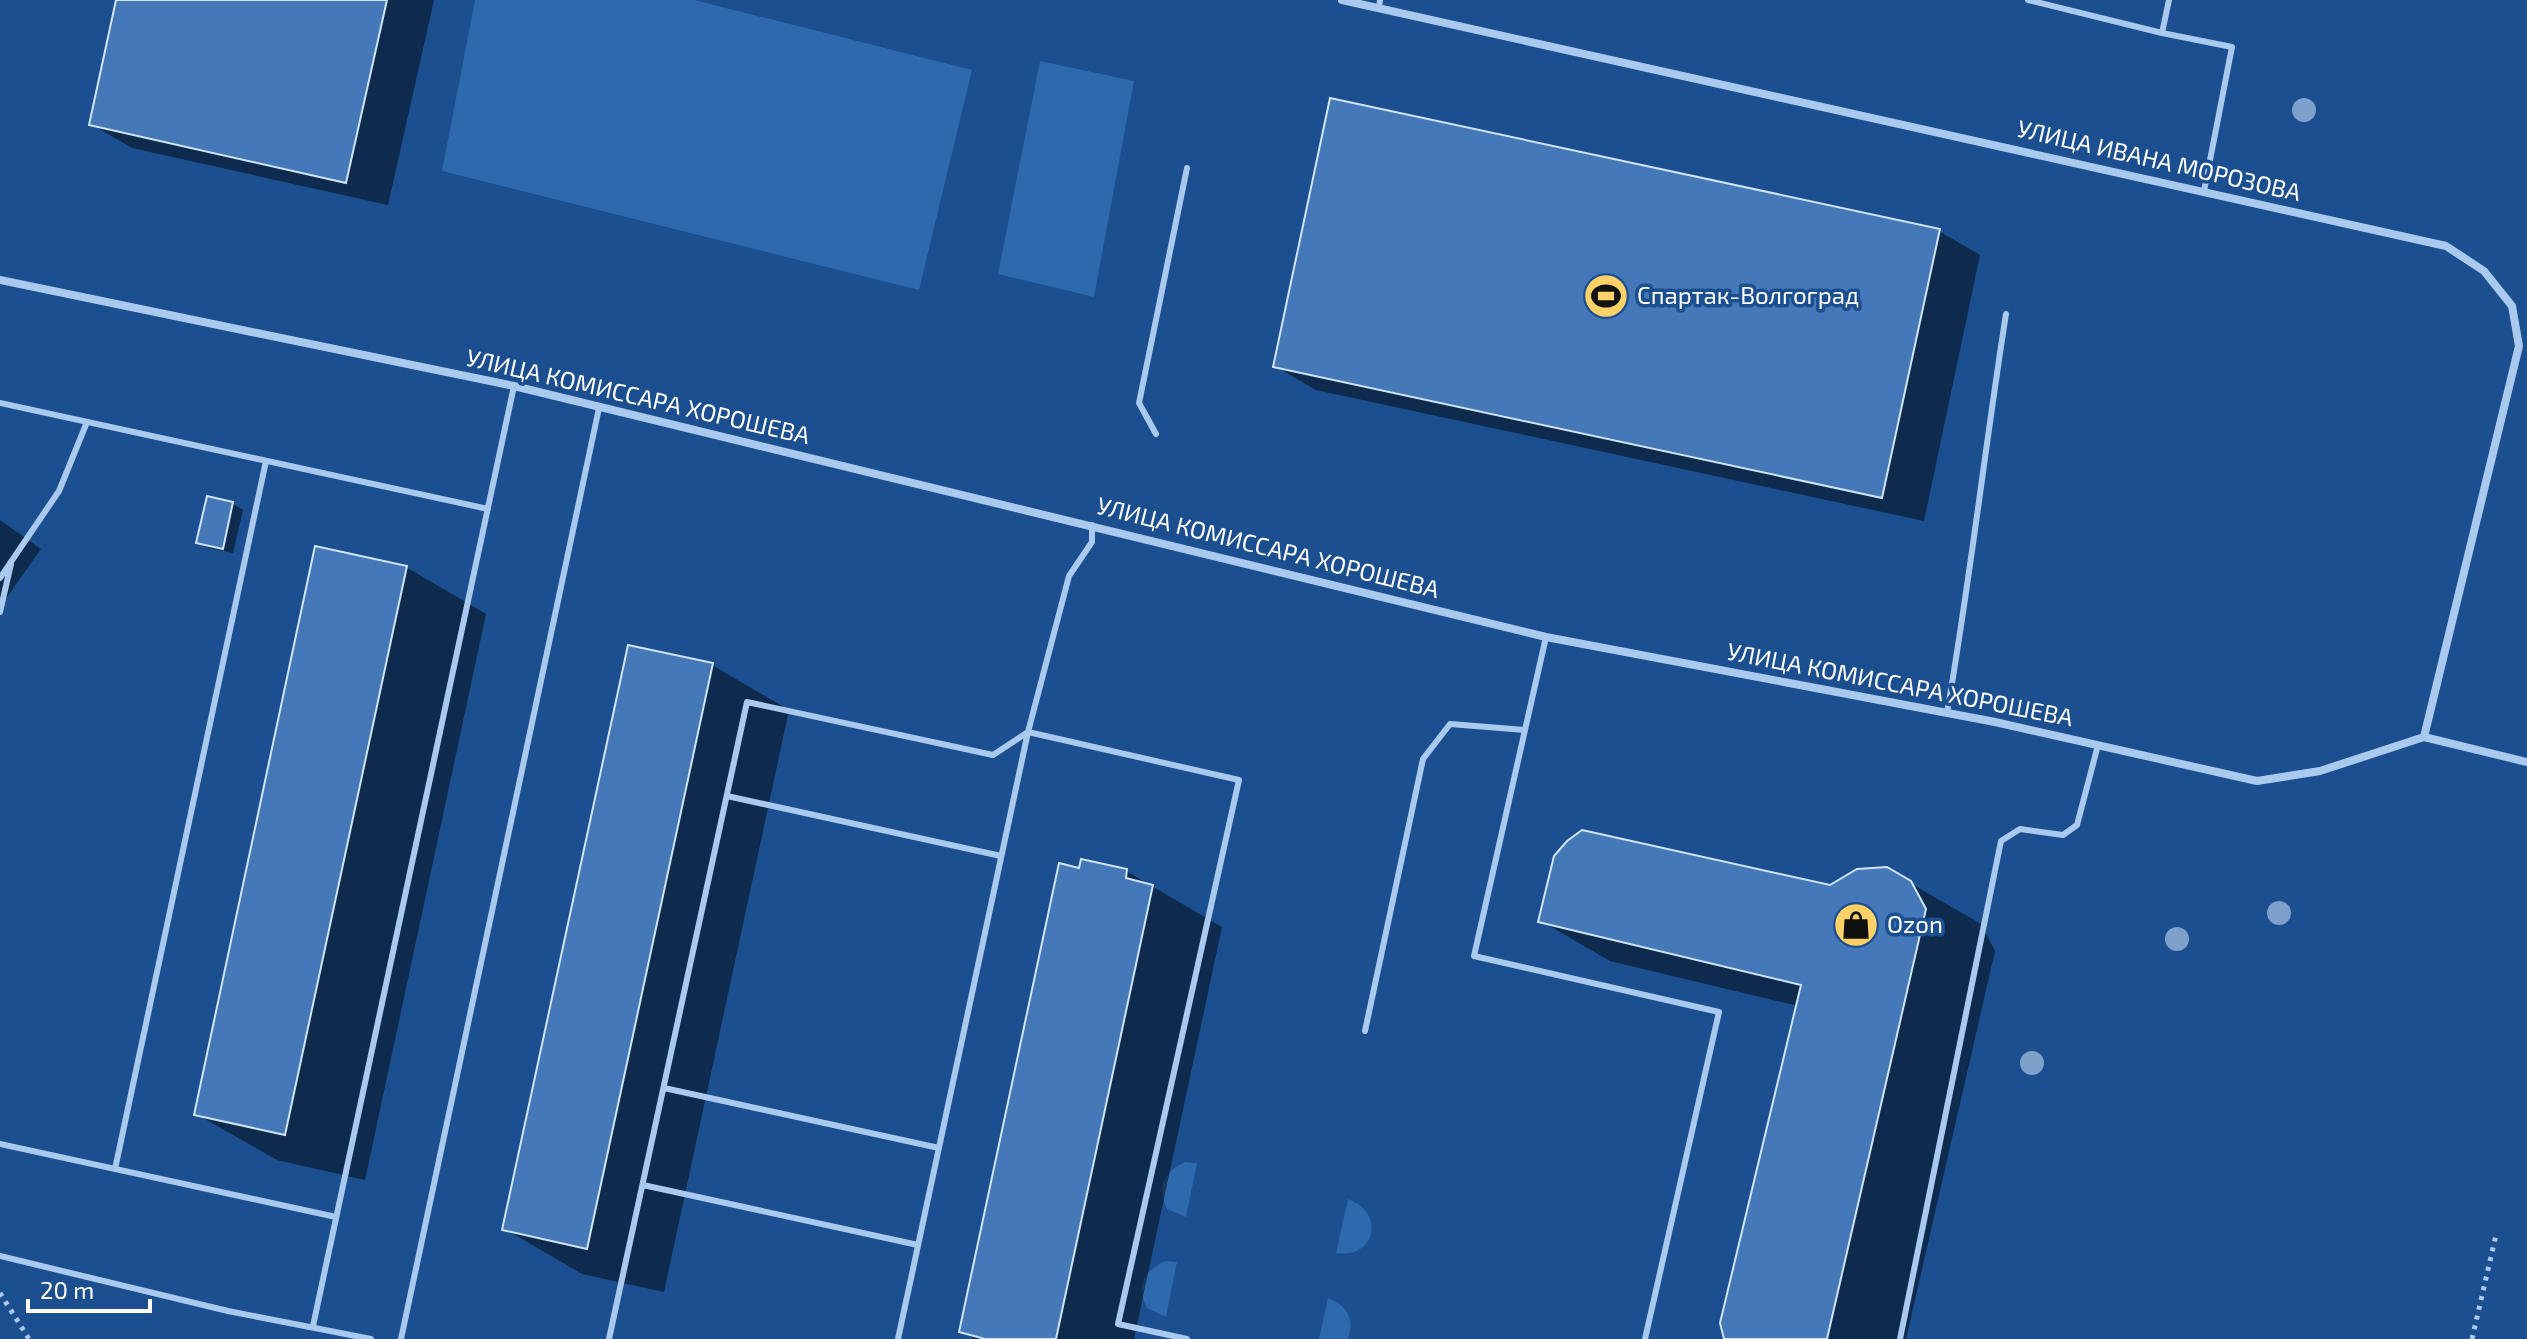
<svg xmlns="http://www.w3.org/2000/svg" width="2527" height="1339" font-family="'Exo 2',sans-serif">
<rect width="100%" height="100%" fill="#1b4f8f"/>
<path fill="#2e69ad" d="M475,0H694L972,70L919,290L442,171Z
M1040,61L1134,81L1094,297L998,274Z
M1185,1162L1197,1163L1186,1217L1167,1209C1157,1187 1163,1172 1185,1162Z
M1348,1199C1385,1212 1377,1259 1336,1253Z
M1165,1261L1177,1262L1166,1317L1147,1308C1136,1287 1143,1271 1165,1261Z
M1328,1298C1347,1305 1355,1319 1348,1339H1319Z"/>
<path fill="#0007" d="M118,0H434L388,205L132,148L91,124Z
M1939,231L1980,255L1924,521L1316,390L1275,366Z
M233,504L243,510L233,553L209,548L198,542Z
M0,520L41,549L0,607Z
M406,567L486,614L365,1180L277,1160L196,1114Z
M712,665L789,710L664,1292L582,1274L505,1229Z
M1886,869L1981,924L1995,951L1906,1339H1726L1798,1006L1610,961L1541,921L1830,887Z
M1080,870L1126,871L1222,927L1134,1339H975L961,1331Z"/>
<path fill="#4478b7" stroke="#cfe3fa" stroke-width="2" d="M116,0H387L346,183L89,125Z
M1330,98L1940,229L1882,498L1273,367Z
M207,496L233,502L223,549L196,543Z
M315,546L407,566L285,1135L194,1115Z
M628,645L713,663L587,1249L502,1230Z
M1582,830L1830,885L1857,869L1887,867L1911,881L1926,909L1827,1339H1724L1720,1323L1801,985L1538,922L1554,856L1567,841Z
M1081,859L1127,869L1126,878L1153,885L1056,1339H985L959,1332L1059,863L1079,868Z"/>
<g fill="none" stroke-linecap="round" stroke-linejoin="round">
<path stroke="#a9c9ee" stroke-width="5" stroke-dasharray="4 6" stroke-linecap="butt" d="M0,1293L29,1339
M2472,1339L2496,1235"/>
<path stroke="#a9c9ee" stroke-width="6" d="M2028,0L2162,33
M2169,0L2162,33L2232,47L2204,191
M1379,8L1380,0
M0,403L488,509
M1156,434L1139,403L1187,168
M1092,525V542L1069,576L1028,732L1239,780L1118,1324L1187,1339
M0,578L59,491L87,422
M0,612L11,564
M1546,637L1474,956L1719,1012L1645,1339
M1947,713C1970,581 1985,447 2006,314
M727,796L1001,856
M1365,1031L1423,759L1450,724L1525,730
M664,1088L939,1148
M0,1144L336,1217
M115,1169L266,461
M643,1185L918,1245
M0,1256L228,1311L371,1339
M313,1326L514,386
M401,1339L599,408
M609,1339L747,702L993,755L1028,732
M898,1339L1028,732
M1900,1339L2001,841L2020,829L2063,835L2077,825L2098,745"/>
<path stroke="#a9c9ee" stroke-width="8" d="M1342,0L2446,246L2484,271L2512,306L2519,346L2424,737
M0,280L514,386L1546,637L1995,722L2257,781L2320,771L2424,737L2527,762"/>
</g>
<g fill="#7ea0ca">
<circle cx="2304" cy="110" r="12"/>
<circle cx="2279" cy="913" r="12"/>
<circle cx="2177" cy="939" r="12"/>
<circle cx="2032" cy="1063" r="12"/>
</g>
<defs>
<g id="stadium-disc" transform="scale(2.3)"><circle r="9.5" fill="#ffd166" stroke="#1b4f8f"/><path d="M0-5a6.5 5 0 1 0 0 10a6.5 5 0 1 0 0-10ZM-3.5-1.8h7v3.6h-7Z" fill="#111"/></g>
<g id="shop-disc" transform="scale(2.3)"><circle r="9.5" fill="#ffd166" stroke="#1b4f8f"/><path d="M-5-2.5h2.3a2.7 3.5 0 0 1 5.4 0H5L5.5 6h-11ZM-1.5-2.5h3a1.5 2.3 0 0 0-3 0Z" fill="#111"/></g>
</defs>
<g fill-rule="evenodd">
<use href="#stadium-disc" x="1606" y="296"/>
<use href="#shop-disc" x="1856" y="925"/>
</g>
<g text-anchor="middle" stroke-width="7" stroke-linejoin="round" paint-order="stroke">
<g font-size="24" fill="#fff" stroke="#1b4f8f">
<text transform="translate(2159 161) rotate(13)" y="8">УЛИЦА ИВАНА МОРОЗОВА</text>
<text transform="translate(638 397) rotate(13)" y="8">УЛИЦА КОМИССАРА ХОРОШЕВА</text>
<text transform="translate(1268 548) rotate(14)" y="8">УЛИЦА КОМИССАРА ХОРОШЕВА</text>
<text transform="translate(1900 685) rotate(11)" y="8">УЛИЦА КОМИССАРА ХОРОШЕВА</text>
</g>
<g font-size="24" fill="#fff" stroke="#1b4f8f" text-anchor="start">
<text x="1637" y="304">Спартак-Волгоград</text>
<text x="1887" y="933">Ozon</text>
</g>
</g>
<path d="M28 1299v12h122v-12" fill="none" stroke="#ffffff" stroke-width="4"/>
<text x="40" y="1299" font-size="24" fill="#ffffff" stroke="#1b4f8f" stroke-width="6" paint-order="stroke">20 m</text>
</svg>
